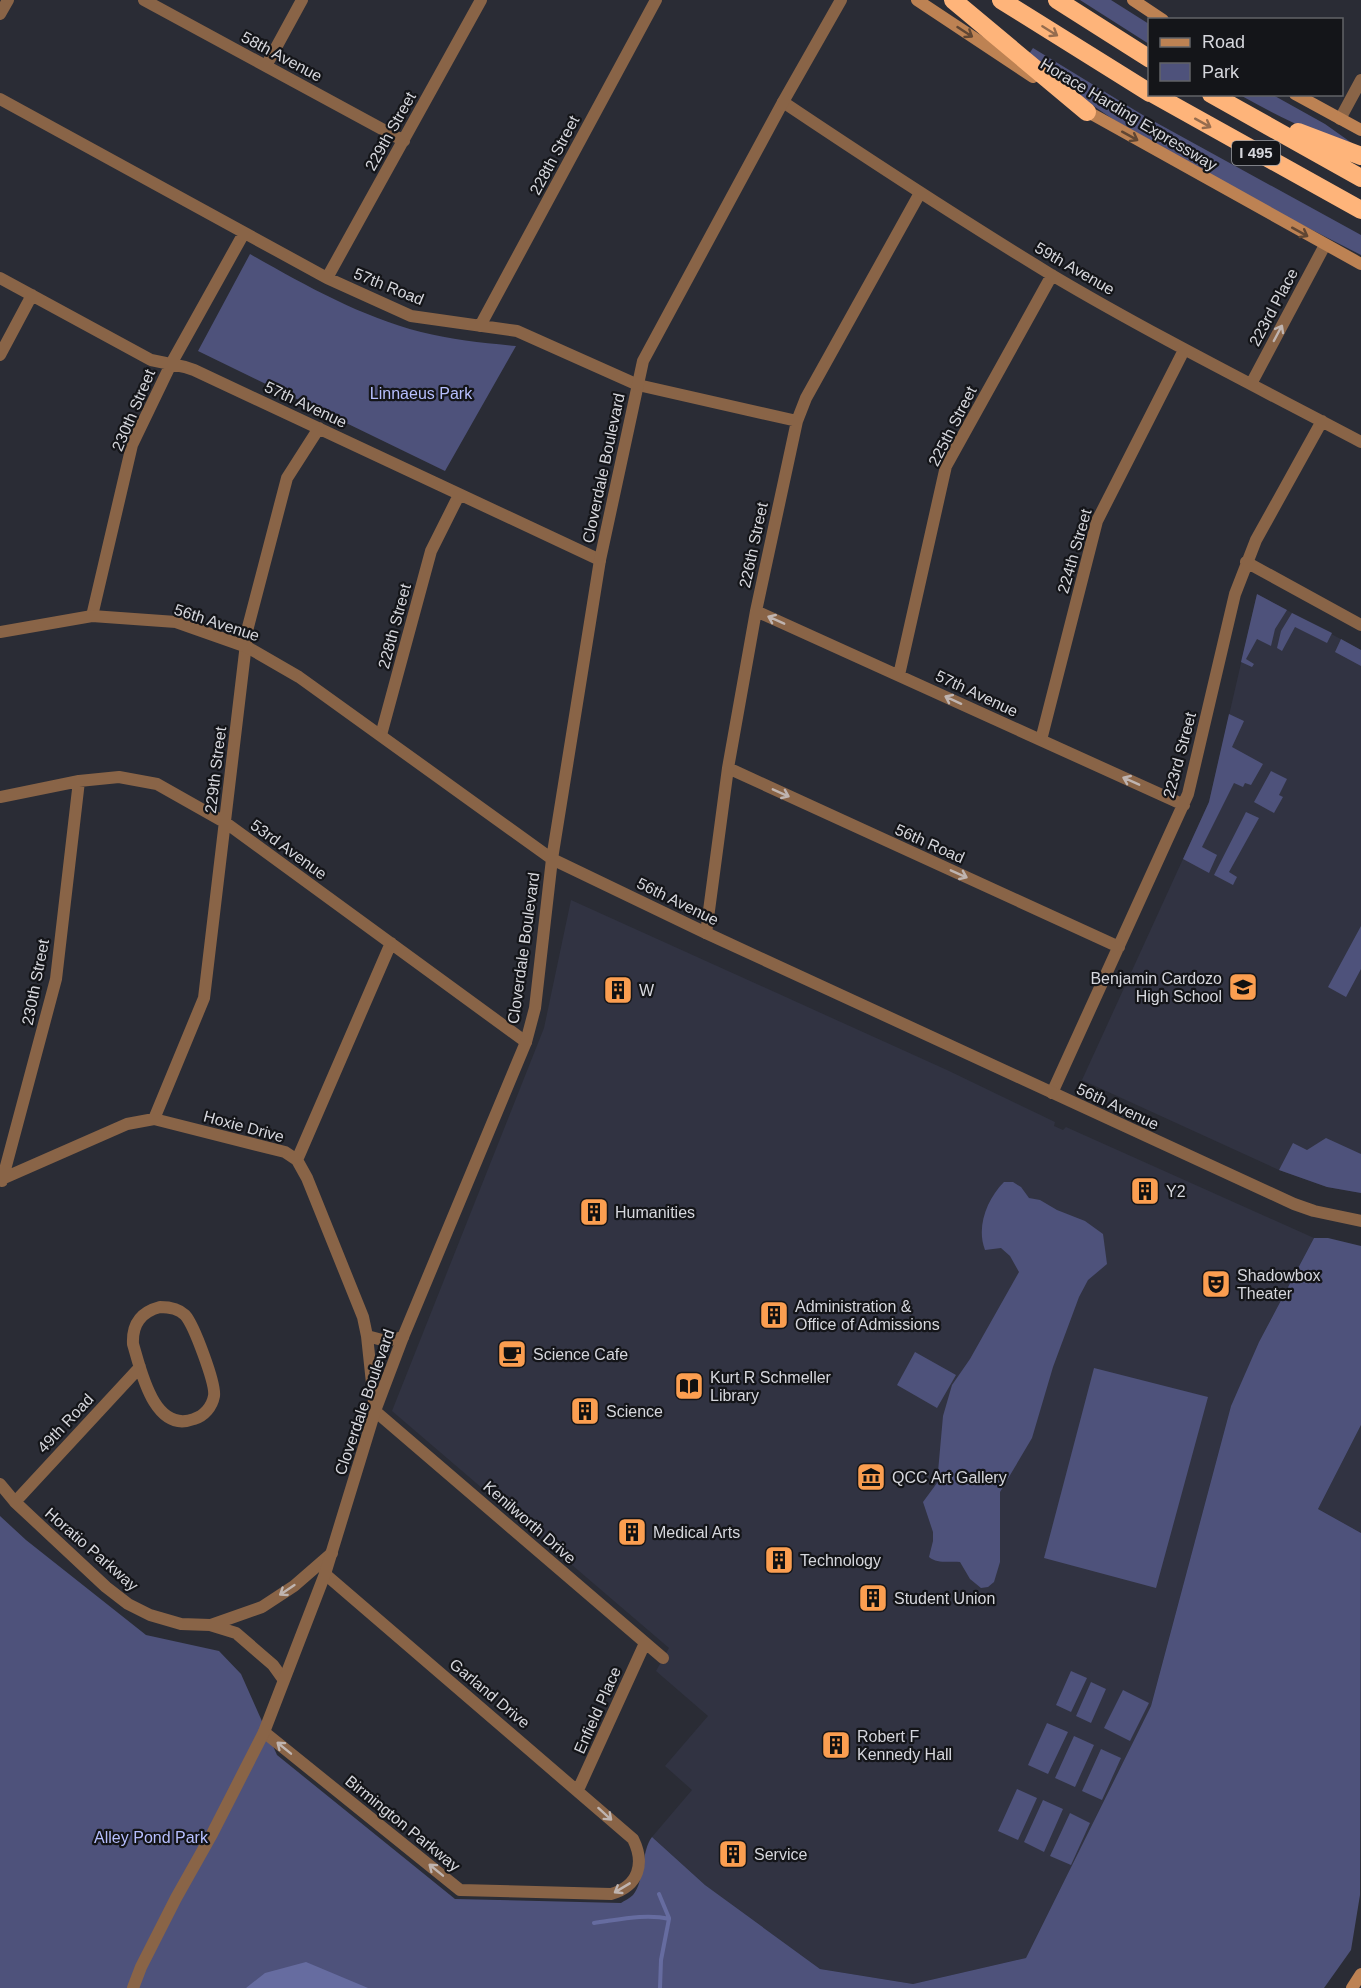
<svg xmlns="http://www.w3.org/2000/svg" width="1361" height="1988" font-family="Helvetica,sans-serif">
<rect width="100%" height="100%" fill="#2a2c35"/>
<path fill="#313342" d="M1257,594L1361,650V1193L1327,1187L1279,1170L1082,1080L1209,802Z
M571,900L947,1070L1055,1122L1054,1126L1063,1130L1066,1127L1314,1238L1259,1342L1231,1406L1151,1706L1026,1958L913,1984L820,1969L705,1885L652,1837L692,1790L665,1766L708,1716L656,1671L669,1648L392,1411L544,1028Z
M1361,1425V1533L1318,1509Z"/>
<path fill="#4e527b" d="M1080,0H1111L1149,24V44Z
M1033,48L1146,117L1361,235V255L1277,212L1114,120L1085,100L1029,54Z
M1240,95H1273L1325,124L1356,146C1314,135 1278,116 1240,95Z
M250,254C305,285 359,316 421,332C452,340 485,343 516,346L445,471L198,351Z
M1257,594L1287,610L1275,629L1271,646L1257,639L1246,659L1254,664L1252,667L1241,662Z
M1292,613L1332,633L1327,643L1295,627L1282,651L1277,648L1281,631Z
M1341,639L1361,650V666L1335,652Z
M1229,714L1244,721L1232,747L1263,764L1251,785L1245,783L1243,787L1234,783L1202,847L1217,855L1209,873L1183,859L1209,802Z
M1271,771L1287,779L1279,795L1283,797L1274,813L1254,802Z
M1246,812L1259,818L1229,872L1237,877L1233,885L1214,875Z
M1361,926V969L1346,997L1328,987Z
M1326,1138L1361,1154V1193L1327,1187L1279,1170L1293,1143L1307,1150Z
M1004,1182H1013L1021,1187L1029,1198L1040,1200L1057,1210L1085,1221L1103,1234L1107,1264L1088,1280L1079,1297L1053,1367L1032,1438L1000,1492V1562L994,1582L988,1587L981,1588L970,1579L960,1562C950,1561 937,1564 929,1557L933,1541V1532L923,1502L937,1483L943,1416L952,1385L970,1359L1019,1272L1010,1256L1001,1248L985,1250C976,1227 987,1199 1004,1182Z
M1314,1238H1328L1361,1246V1425L1318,1509L1361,1533L1360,1895L1351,1950L1324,1988H0V1516L26,1540L146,1635L219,1651L241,1674L277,1755L455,1899L621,1903C624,1901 630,1898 633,1895C645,1881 641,1851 652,1837L705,1885L820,1969L913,1984L1026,1958L1151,1706L1231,1406L1259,1342Z
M915,1352L956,1375L937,1408L897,1385Z
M1094,1368L1208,1397L1156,1588L1044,1558Z
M1071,1671L1087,1678L1071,1712L1056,1705Z
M1091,1682L1106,1689L1091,1723L1076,1716Z
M1123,1690L1149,1703L1130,1741L1104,1728Z
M1047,1723L1068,1732L1048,1774L1028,1765Z
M1074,1736L1094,1745L1075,1787L1055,1778Z
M1101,1749L1121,1758L1102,1800L1082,1791Z
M1017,1789L1037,1798L1018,1840L998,1831Z
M1043,1800L1063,1809L1044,1852L1024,1842Z
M1070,1813L1090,1823L1071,1865L1050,1856Z"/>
<path fill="#666ca0" d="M306,1962L368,1988H246L265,1973Z"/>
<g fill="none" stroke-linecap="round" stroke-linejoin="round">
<path stroke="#666ca0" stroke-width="4" d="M659,1894L669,1918
M594,1923C617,1920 646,1913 669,1919L661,1960L660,1988"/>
<path stroke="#896447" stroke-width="12" d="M144,0L404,141
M266,66L302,0
M0,99L327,278L411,316L517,331L638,385L797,421
M783,102C871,161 960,219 1050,274C1151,334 1257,387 1361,442
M1340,119L1361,80
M0,278L151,360L185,367L194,370L600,560
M327,278L481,0
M480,326L656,0
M0,355L32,295
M1251,384L1325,245
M1246,562L1361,625
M756,611L1184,805
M92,616L132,445L171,364L244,233
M899,675L946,466L1052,275
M381,735L431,551L459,495
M1041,740L1097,521L1184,350
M728,768L1119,947
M0,797L79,781L119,777L157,784L226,823L526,1042
M706,933L728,768L756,611L797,421L806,398L920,193
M1052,1093L1188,794L1235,594L1256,540L1322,421
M154,1119L204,998L248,627L287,478L319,428
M297,1160L391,943
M4,1178L127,1124L154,1119L285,1152L297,1160L307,1178L363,1317L367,1336L375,1411L663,1658
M2,1181L56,979L79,781
M160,1307C169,1307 178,1308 185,1315C194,1325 216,1384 214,1396C212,1407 204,1416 194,1419C154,1434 141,1371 133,1344C132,1324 141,1312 160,1307Z
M367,1336L386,1341L403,1337
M0,1484L15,1502L106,1587L128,1604L150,1615L181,1624L210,1625L236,1633L273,1665L283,1679
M15,1502L140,1367
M211,1625L262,1607L294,1586L332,1553
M264,1732L460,1890L611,1894C639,1886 645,1863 633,1839L325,1574
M578,1790L645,1643"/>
<path stroke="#896447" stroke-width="12" d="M0,14L8,0
M0,632L92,616L176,622L247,647L299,677L552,859L706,933L1294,1204L1314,1211L1361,1221
M133,1988L141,1967L176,1898L212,1834L264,1732L325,1574L375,1411L403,1337L526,1042L535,1008L552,859L600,560L643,361L783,102L841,0"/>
<path stroke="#bd8253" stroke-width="12" d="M917,0L1033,77
M1133,0L1163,20
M1295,94L1361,130
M1081,108L1361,264
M1352,1988L1361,1974"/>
<path stroke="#feb47a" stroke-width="18" d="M953,0L1087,112
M1001,0L1150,93
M1057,0L1150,59
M1153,94L1361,210
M1211,94L1361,178
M1298,132L1361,156"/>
</g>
<defs><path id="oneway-shaft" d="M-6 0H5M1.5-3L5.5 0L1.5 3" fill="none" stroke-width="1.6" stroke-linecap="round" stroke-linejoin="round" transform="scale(1.5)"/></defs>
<g stroke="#956c4e">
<use href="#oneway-shaft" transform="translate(1050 31) rotate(32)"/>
<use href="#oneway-shaft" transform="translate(1203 123) rotate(29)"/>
</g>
<g stroke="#604633">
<use href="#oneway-shaft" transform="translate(965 32) rotate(33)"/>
<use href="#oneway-shaft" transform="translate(1130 136) rotate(29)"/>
<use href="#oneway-shaft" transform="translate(1300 232) rotate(29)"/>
</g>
<g stroke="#bfb4b0">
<use href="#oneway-shaft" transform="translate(1278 333) rotate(-62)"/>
<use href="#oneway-shaft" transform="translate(776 620) rotate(-156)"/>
<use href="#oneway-shaft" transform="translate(953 700) rotate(-155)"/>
<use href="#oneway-shaft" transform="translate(1131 781) rotate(-156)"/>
<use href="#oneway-shaft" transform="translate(781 793) rotate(24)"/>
<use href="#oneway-shaft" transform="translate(959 874) rotate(24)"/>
<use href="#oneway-shaft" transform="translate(287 1590) rotate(146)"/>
<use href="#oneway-shaft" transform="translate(284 1748) rotate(-141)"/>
<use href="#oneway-shaft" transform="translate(605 1814) rotate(42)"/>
<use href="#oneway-shaft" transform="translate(436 1870) rotate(-141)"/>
<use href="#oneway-shaft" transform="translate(622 1888) rotate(149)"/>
</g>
<defs>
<g id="school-square" transform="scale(1.5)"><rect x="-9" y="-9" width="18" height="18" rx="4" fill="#fb9e50" stroke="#141519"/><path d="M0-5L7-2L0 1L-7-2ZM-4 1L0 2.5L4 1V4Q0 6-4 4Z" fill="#111"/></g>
<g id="building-square" transform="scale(1.5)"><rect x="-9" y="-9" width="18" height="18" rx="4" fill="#fb9e50" stroke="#141519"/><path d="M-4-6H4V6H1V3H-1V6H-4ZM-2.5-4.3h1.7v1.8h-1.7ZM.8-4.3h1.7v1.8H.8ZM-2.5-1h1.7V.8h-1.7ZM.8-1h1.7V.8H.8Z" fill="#111"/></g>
<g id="theatre-square" transform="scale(1.5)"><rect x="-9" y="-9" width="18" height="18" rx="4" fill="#fb9e50" stroke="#141519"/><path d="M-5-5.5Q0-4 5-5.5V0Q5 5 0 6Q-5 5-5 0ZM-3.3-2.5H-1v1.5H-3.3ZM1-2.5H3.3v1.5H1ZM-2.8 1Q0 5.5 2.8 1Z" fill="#111"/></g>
<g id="cafe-square" transform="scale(1.5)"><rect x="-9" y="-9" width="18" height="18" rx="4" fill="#fb9e50" stroke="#141519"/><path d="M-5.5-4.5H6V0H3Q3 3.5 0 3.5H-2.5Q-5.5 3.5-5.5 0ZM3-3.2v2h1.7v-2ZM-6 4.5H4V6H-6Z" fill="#111"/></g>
<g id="library-square" transform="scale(1.5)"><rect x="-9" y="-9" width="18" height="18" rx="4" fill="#fb9e50" stroke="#141519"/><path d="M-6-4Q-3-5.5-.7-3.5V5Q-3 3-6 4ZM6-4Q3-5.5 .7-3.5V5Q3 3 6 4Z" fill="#111"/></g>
<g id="museum-square" transform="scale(1.5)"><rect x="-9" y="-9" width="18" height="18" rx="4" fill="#fb9e50" stroke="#141519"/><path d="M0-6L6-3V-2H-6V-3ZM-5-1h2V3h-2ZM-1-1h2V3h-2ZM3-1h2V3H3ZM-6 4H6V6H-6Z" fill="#111"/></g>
</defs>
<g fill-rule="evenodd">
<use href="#school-square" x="1243" y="987"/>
<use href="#building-square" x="618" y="990"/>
<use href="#building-square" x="1145" y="1191"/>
<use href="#building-square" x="594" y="1212"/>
<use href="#theatre-square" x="1216" y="1284"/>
<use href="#building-square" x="774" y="1315"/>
<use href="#cafe-square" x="512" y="1354"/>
<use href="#library-square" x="689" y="1386"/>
<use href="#building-square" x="585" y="1411"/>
<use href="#museum-square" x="871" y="1477"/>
<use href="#building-square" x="632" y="1532"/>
<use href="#building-square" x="779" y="1560"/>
<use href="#building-square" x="873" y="1598"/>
<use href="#building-square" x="836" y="1745"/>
<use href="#building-square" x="733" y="1854"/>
</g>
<g text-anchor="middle" stroke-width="4.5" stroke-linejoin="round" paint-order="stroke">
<rect fill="#141519" stroke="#9c9da2" stroke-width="1.5" x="1232" y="141" width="48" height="24" rx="4.5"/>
<g font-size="15" font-weight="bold" fill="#d6d7dd">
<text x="1256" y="158">I 495</text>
</g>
<g font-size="16" fill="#d6d7dd" stroke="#141519">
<text transform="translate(282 56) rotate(28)" y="6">58th Avenue</text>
<text transform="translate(1129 114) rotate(31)" y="6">Horace Harding Expressway</text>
<text transform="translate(390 131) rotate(-61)" y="6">229th Street</text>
<text transform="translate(554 155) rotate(-62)" y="6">228th Street</text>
<text transform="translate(1075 268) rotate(30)" y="6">59th Avenue</text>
<text transform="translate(389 286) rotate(22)" y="6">57th Road</text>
<text transform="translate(1273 307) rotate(-62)" y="6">223rd Place</text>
<text transform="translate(306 404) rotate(25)" y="6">57th Avenue</text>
<text transform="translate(133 410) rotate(-67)" y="6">230th Street</text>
<text transform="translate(952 426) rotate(-63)" y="6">225th Street</text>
<text transform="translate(603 468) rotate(-78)" y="6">Cloverdale Boulevard</text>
<text transform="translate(753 545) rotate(-78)" y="6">226th Street</text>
<text transform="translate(1074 551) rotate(-74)" y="6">224th Street</text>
<text transform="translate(217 622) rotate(18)" y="6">56th Avenue</text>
<text transform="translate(394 626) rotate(-75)" y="6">228th Street</text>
<text transform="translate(977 693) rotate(25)" y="6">57th Avenue</text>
<text transform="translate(1179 755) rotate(-75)" y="6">223rd Street</text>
<text transform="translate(215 770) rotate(-83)" y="6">229th Street</text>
<text transform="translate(930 843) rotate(24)" y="6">56th Road</text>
<text transform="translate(289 849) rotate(36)" y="6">53rd Avenue</text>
<text transform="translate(678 901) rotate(26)" y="6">56th Avenue</text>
<text transform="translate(523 948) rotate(-82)" y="6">Cloverdale Boulevard</text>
<text transform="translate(35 982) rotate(-79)" y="6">230th Street</text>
<text transform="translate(1118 1106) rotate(25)" y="6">56th Avenue</text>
<text transform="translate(244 1126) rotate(15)" y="6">Hoxie Drive</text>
<text transform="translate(364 1402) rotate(-71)" y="6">Cloverdale Boulevard</text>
<text transform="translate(65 1423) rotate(-47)" y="6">49th Road</text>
<text transform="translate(530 1522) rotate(41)" y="6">Kenilworth Drive</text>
<text transform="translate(92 1549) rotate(41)" y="6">Horatio Parkway</text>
<text transform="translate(490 1693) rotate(40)" y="6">Garland Drive</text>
<text transform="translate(597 1710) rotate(-66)" y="6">Enfield Place</text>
<text transform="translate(403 1823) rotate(39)" y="6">Birmington Parkway</text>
</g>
<g font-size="16" fill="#b7bffe" stroke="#141519">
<text x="421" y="399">Linnaeus Park</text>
<text x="151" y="1843">Alley Pond Park</text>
</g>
<g font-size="16" fill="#d6d7dd" stroke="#141519" text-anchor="start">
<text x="1222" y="984" text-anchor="end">Benjamin Cardozo<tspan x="1222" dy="18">High School</tspan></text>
<text x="639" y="996">W</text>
<text x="1166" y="1197">Y2</text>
<text x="615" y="1218">Humanities</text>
<text x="1237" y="1281">Shadowbox<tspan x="1237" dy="18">Theater</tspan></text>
<text x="795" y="1312">Administration &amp;<tspan x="795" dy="18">Office of Admissions</tspan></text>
<text x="533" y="1360">Science Cafe</text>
<text x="710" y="1383">Kurt R Schmeller<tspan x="710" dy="18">Library</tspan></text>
<text x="606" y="1417">Science</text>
<text x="892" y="1483">QCC Art Gallery</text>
<text x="653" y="1538">Medical Arts</text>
<text x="800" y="1566">Technology</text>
<text x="894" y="1604">Student Union</text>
<text x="857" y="1742">Robert F<tspan x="857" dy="18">Kennedy Hall</tspan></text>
<text x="754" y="1860">Service</text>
</g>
</g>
<rect x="1148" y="18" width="195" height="78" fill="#141519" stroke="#626367" stroke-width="1.5"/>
<rect x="1160" y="38" width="30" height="9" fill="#bd8253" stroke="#626367" stroke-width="1.5"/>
<text x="1202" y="48" font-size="18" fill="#d6d7dd">Road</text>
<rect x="1160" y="63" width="30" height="18" fill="#4e527b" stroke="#626367" stroke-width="1.5"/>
<text x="1202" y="78" font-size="18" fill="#d6d7dd">Park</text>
</svg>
